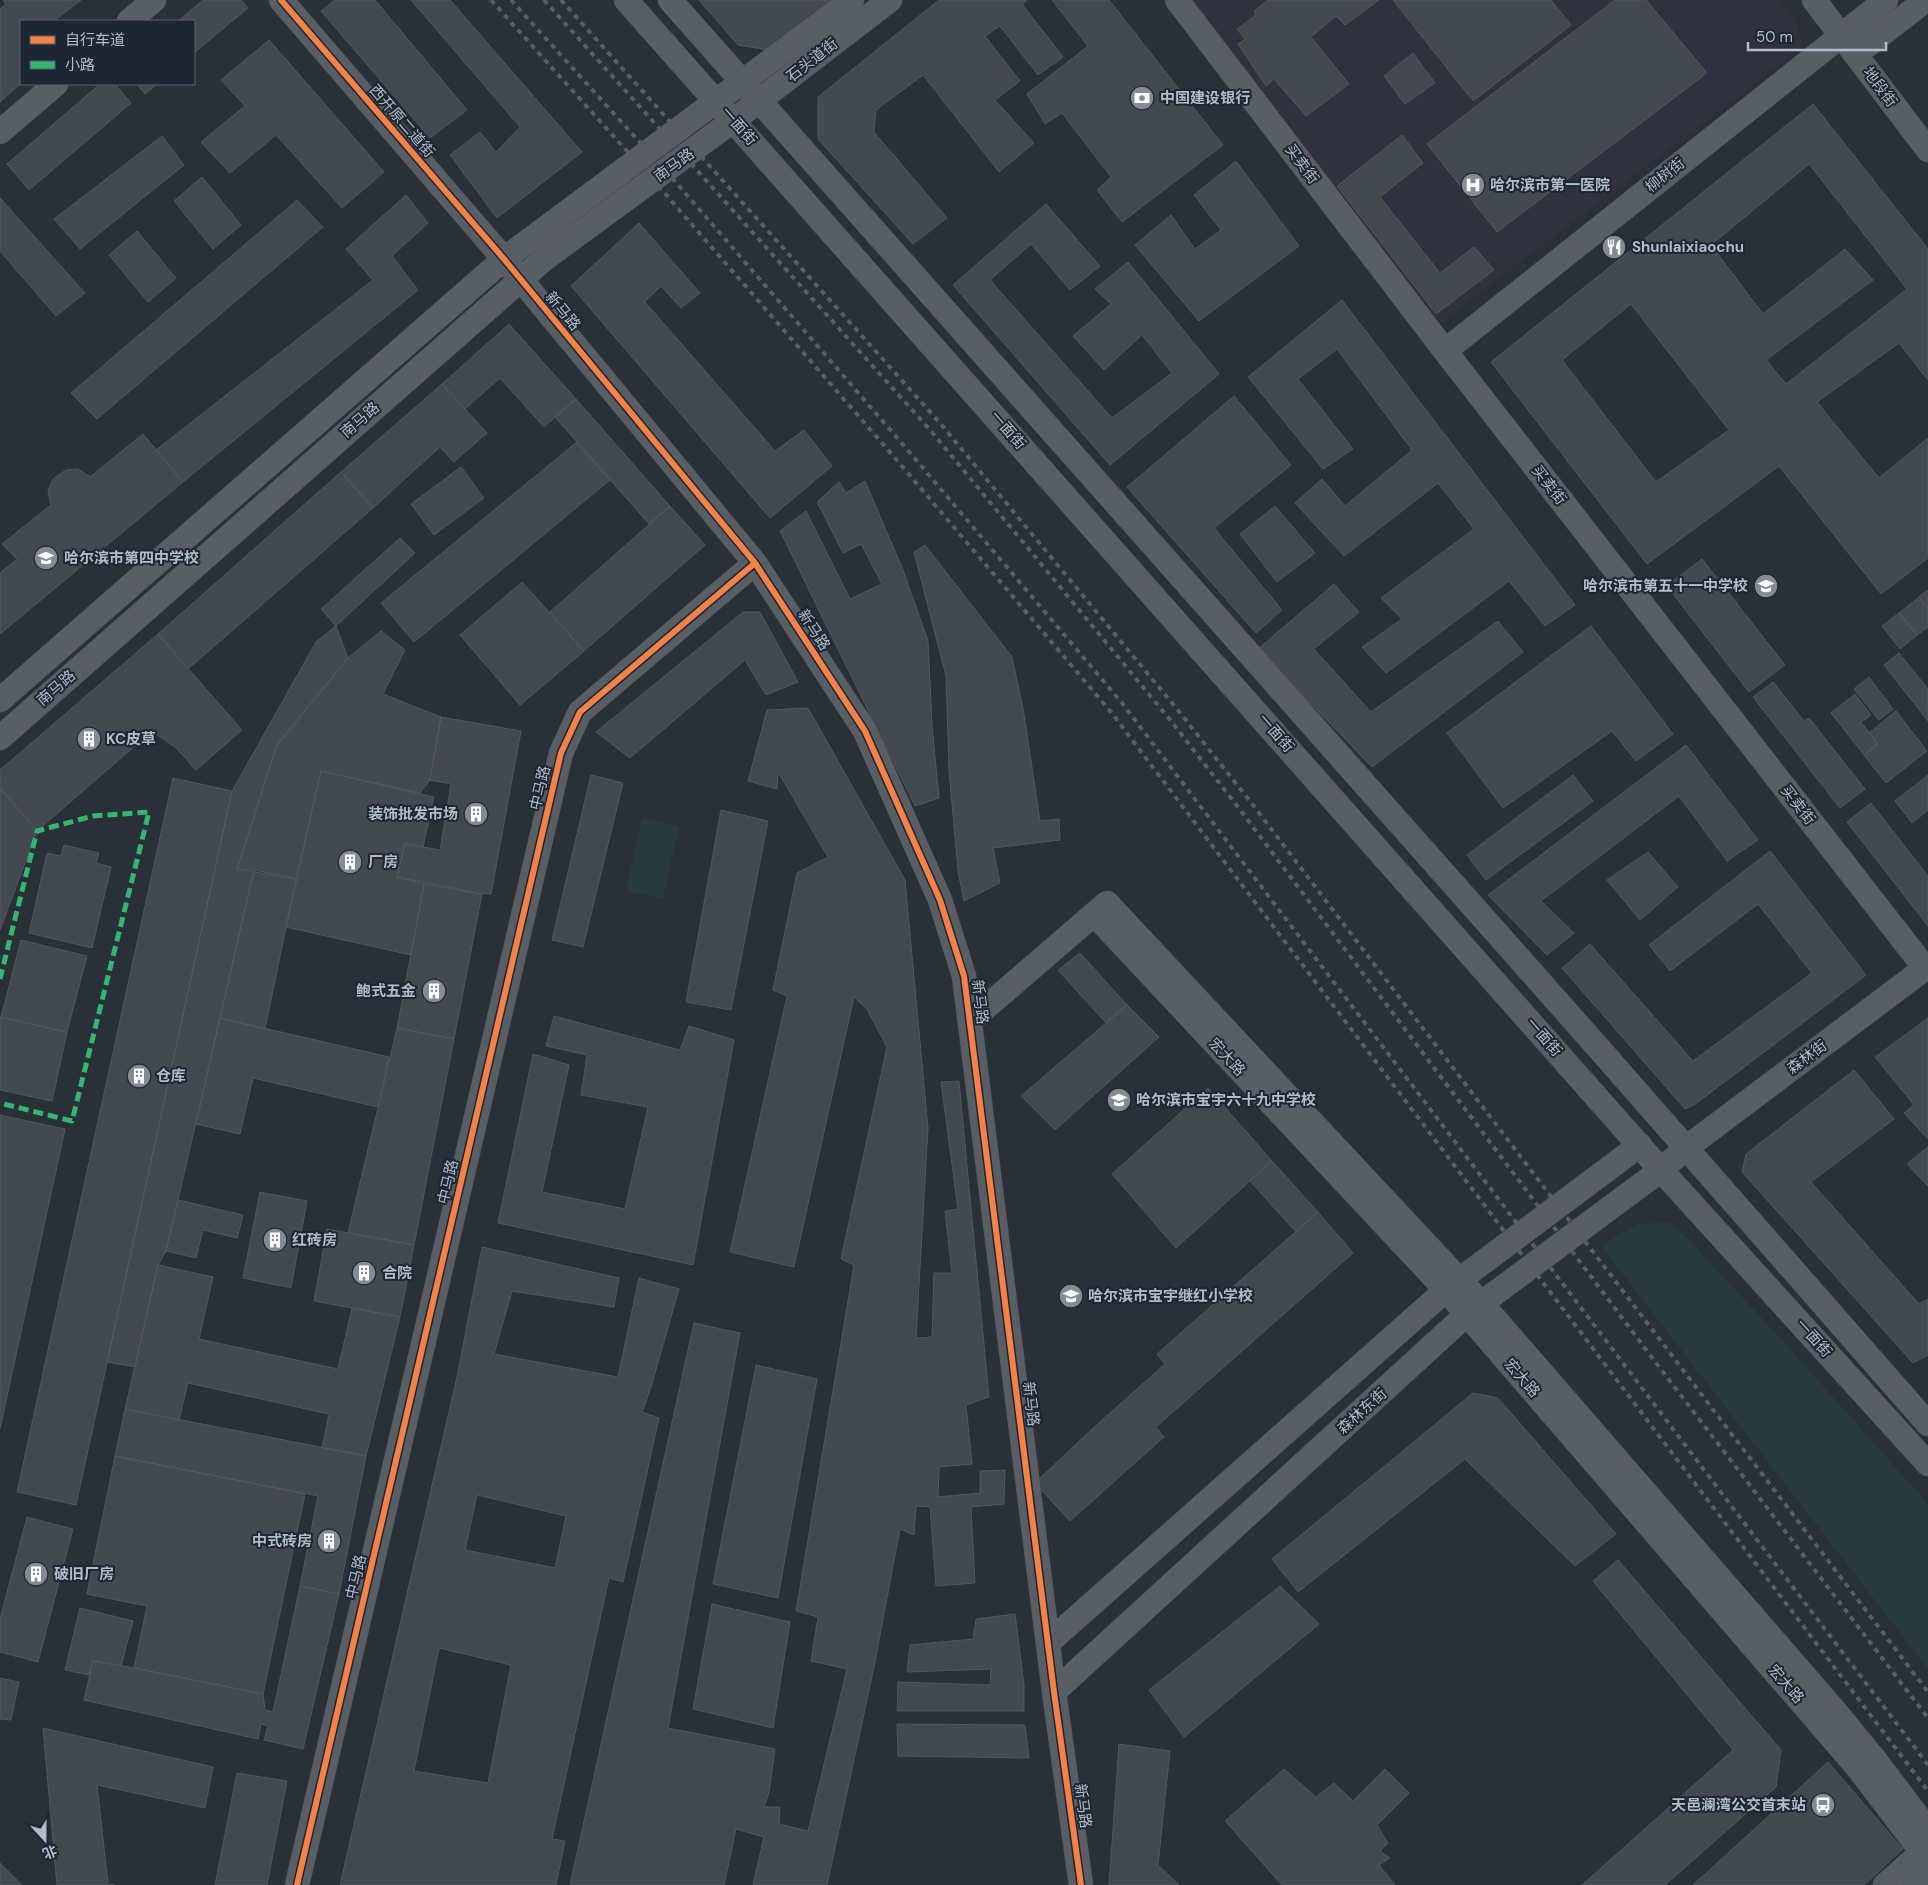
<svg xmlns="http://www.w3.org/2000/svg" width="1928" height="1885" font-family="'DM Sans','Noto Sans SC',sans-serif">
<rect width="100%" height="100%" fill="#2a3038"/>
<path fill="#31303e" d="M1183,0H1780L1798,24L1802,48L1443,321L1427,322Z"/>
<path fill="#273a3e" d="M642,818L679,826L663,899L626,891Z
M1668,1222L1687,1238L1783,1341L1928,1504V1669L1601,1246L1637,1224Z"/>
<path fill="#444950" stroke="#52575f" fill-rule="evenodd" d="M3,0H81L54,21H21V83L0,102V9L6,4Z
M203,0H241L248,8L194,53V21H178Z
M335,0H375L467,110L430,138L321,11Z
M411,0H450L582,152L497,218L450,155L480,132L496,152L520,127Z
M699,0H833L768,50L738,45Z
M939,0H1027L1022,4L1063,57L1038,75L1000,26L985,36L1020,81L995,100L1034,143L999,172L923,75L876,110L874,132L947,218L913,244L818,139V97Z
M1052,0H1109L1223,145L1122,222L1097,190L1111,177L1062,113L1045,124L1027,94L1088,46Z
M1268,0H1379L1345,25L1336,16L1311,37L1349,84L1306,116L1274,79L1266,86L1238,44L1245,39L1237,29L1256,15L1254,11Z
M1393,0H1551L1571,25L1473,101Z
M1615,0H1646L1707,73L1497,232L1427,144Z
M269,40L384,172L342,208L276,135L230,173L201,142L245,106L221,80Z
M1413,53L1435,83L1405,104L1384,76Z
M100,84H115L131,103L29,190L7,164Z
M137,84H157L145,94Z
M1813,104L1928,249V380L1899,343L1817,402L1879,478L1928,438V558L1881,594L1779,466L1647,564L1491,362ZM1809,164L1907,289L1786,384L1766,360L1873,280L1845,249L1763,314L1711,245ZM1631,304L1729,430L1656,482L1562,360Z
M1402,135L1423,163L1380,197L1440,273L1474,247L1494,270L1436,314L1337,186Z
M162,136L184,165L80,249L54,219Z
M1236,161L1299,246L1199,321L1135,245L1171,215L1195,249L1221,230L1194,195Z
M202,177L241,225L213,249L174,201Z
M406,195L428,223L392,256L418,290L183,482L156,450L373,280L346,249Z
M0,198L85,293L56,316L0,251Z
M297,200L323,227L97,419L71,393Z
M1046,204L1100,266L1070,290L1031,244L990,280L1112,418L1172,373L1142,335L1104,370L1073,336L1111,304L1095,289L1128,262L1219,374L1110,465L953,285Z
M639,223L700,293L681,308L661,286L645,302L775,451L804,430L832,466L770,518L571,286Z
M137,231L176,278L148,302L109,255Z
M1342,300L1575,605L1545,626L1509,581L1386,673L1362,647L1402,619L1381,598L1474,529L1438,483L1344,556L1295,503L1322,479L1345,506L1412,450L1337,349L1298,379L1353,449L1323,469L1248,377Z
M509,324L576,399L544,427L500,378L465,409L442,384Z
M442,384L487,433L454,462L440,447L373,508L341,472Z
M1234,396L1291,465L1214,528L1282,610L1256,633L1127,487Z
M576,399L670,506L649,524L555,417Z
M143,434L183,482L0,634V573L17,559L2,544L51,505L48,491L53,479L66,470L78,469L90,477Z
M577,442L610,480L414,642L381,603Z
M461,467L484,498L434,535L411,504Z
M341,472L373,508L188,669L158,634Z
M865,481L903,570L928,641L932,725L939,798L915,806L780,531L806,511L850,599L882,584L861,544L843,553L817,502L839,482L846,493Z
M670,506L705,545L584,651L550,612Z
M1275,506L1315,553L1277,582L1240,534Z
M400,538L415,553L336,626L321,609Z
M925,545L1012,657L1023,708L1040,821L1059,819L1060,840L993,848L1000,883L964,901L958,871L949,770L946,676L914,552Z
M1702,559L1785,665L1749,692L1667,586Z
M522,582L584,651L520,705L460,635Z
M1334,584L1359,612L1314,649L1371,712L1498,621L1523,652L1372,767L1258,649Z
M1928,590V608L1919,597Z
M1919,597L1928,608V627L1917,635L1899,613Z
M743,612H760L798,682L766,695L745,660L630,758L596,732Z
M1899,613L1917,635L1900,649L1882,626Z
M336,626L348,658L277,745L237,869L254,870L178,1200L166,1251L158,1265L135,1367L107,1362L232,791L316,642Z
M1591,626L1673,734L1636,761L1612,731L1503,808L1447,733Z
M381,631L405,650L383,694L441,717L430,780L420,793L321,771L296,879L237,869L277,745L348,658Z
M158,634L242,730L196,770L175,747L152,731L37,831L0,788V770Z
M1899,653L1928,689V721L1884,665Z
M1869,677L1893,709L1879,720L1854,689Z
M1773,682L1804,721L1809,718L1865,789L1840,808L1753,697Z
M1855,694L1871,715L1861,722L1878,744L1864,755L1831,713Z
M808,708L905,880L928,1128L916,1338L932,1337L934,1273H952L945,1211L958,1209L941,1082L959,1081L989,1397L966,1405L972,1464L939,1467L938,1497L980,1493V1471L1005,1470L1004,1504L971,1507L975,1583L936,1586L930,1507L916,1506L914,1535L900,1529L873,1672L827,1885H753L764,1837L736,1829L724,1885H570L694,1323L740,1333L668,1728L775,1749L769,1792L764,1807H780L779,1824L808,1831L847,1669L811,1661L818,1617L796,1611L854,1265L841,1259L887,1047L867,1009L854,997L794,1267L730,1252L787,996L773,990L797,873L828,857L778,772L777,789L748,781L767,710Z
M1896,711L1927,751L1886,783L1864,755L1878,744L1869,733Z
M441,717L521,731L491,894H482L397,877L405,844L440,850L451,784L430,780Z
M1686,745L1758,840L1727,861L1679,796L1541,901L1574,933L1547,955L1488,895Z
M321,771L434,797L423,847L405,844L397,877L424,884L411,955L286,927Z
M591,775L623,783L583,947L552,940Z
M1573,775L1593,801L1486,880L1467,855Z
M1928,775V810L1912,823L1895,801Z
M173,778L232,791L76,1505L17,1492Z
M0,788L37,831L0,930Z
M1871,803L1928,876V926L1847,822Z
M721,810L768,821L731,1010L686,1002Z
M64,845L99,853L96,863L111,867L92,948L29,933L47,853L61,856Z
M1770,851L1866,975L1694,1105L1685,1109L1562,968L1590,944L1693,1061L1812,973L1758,904L1670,971L1649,945Z
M1648,852L1678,887L1640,920L1607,880Z
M254,870L296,879L265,1029L220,1018Z
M424,884L482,894L454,1039L397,1028Z
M21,940L87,956L67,1032L1,1017Z
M1080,953L1127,1005L1106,1023L1058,970Z
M1127,1005L1159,1037L1055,1130L1021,1096Z
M554,1016L680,1050L689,1026L734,1040L693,1265L498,1223L533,1054L569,1065L542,1192L625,1209L648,1107L581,1095L587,1055L546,1046Z
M0,1017L67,1032L52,1101L0,1090Z
M220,1018L389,1057L378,1107L253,1078L240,1134L196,1124Z
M1928,1018V1139L1904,1113L1914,1105L1875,1057Z
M397,1028L454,1039L414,1245L348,1233Z
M1854,1070L1894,1119L1811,1182L1919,1304L1928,1299V1355L1913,1363L1742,1172L1746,1154Z
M1208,1088L1272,1161L1176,1248L1112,1174Z
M0,1115L65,1129L0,1429Z
M1928,1147V1186L1907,1164Z
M1272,1161L1318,1212L1296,1232L1250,1181Z
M260,1192L307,1201L291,1288L243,1278Z
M178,1200L243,1215L237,1238L203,1230L196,1258L166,1251Z
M1318,1212L1353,1253L1156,1427L1164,1437L1070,1521L1035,1483L1091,1430L1165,1364L1157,1354Z
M327,1229L414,1245L400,1317L314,1301Z
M482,1247L619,1278L614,1307L512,1291L494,1354L618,1377L639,1278L679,1289L651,1387L642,1412L659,1418L623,1582L609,1578L552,1839L565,1841L556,1885H340L457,1377ZM477,1495L566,1516L555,1568L465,1550ZM439,1648L511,1665L488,1783L414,1771Z
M158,1265L213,1277L199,1339L338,1369L352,1308L400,1317L366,1456L322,1448L329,1414L188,1383L179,1420L125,1409Z
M756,1365L817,1379L778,1598L713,1584Z
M1473,1393L1498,1398L1616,1534L1575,1566L1465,1459L1298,1592L1272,1559Z
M125,1409L366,1456L339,1594L300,1586L318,1496L115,1456Z
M115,1456L305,1494L263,1694L134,1668L147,1606L87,1594Z
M27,1517L73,1529L38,1662L0,1652V1619Z
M1618,1560L1781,1750L1776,1787L1665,1885H1582L1733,1750L1593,1581Z
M300,1586L339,1594L303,1749L264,1740L268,1726L261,1724L258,1739L84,1700L93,1661L134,1668L263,1694L265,1710L273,1712Z
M1280,1586L1319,1624L1184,1737L1149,1690Z
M712,1604L790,1622L773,1728L693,1709Z
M80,1608L133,1621L121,1666L93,1661L89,1675L65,1670Z
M1015,1614L1024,1685V1711H897L898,1682L990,1685L991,1669L907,1672L910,1645L973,1639L976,1619Z
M0,1678L19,1682L11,1720L0,1719Z
M897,1724L1025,1725L1029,1758L898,1756Z
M43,1728L213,1767L205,1808L97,1785L108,1884L115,1885H57Z
M1119,1744L1170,1751L1158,1865L1179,1885H1109Z
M1828,1762L1903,1849L1864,1885H1693Z
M1284,1769L1316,1797L1334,1783L1353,1801L1385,1769L1409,1793L1377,1825L1388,1843L1380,1851L1390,1858L1379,1865L1395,1885H1282L1225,1821Z
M237,1773L287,1781L267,1885H215Z
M0,1863L22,1885H0Z"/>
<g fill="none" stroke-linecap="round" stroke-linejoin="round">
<g stroke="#484c53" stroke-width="25">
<path id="secondary" d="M281,0L504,259L755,563L865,731L940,900L964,976L1054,1692L1081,1885
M626,0L1661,1170L1928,1464
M670,0L1602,1052L1928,1424
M1177,0L1445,351L1925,968
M1814,0L1928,150
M129,21L154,0
M1856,54L1926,0
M0,132L56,84
M1445,351L1886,0
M0,700L504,259L852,0
M0,738L543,260L734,120L890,0
M1094,914L1446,1290L1858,1768L1928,1860
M970,1021L1107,903L1482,1304L1835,1711L1876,1761L1928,1830
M1049,1642L1446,1290L1640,1145
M1054,1692L1467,1314L1661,1170L1686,1148L1928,966
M297,1885L561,753L580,712L755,563
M1885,1885L1928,1847
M1916,1885L1928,1874"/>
</g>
<use href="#secondary" stroke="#595d64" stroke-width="24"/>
<path stroke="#595d64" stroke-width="4" stroke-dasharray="5 5" stroke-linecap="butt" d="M491,0L661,189L895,458L1111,712L1928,1791
M511,0L673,179L906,448L1122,703L1928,1765
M544,0L931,431L1171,721L1241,811L1647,1351L1928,1718
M561,0L940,423L1181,714L1253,805L1928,1692"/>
<path stroke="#33b770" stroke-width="5" stroke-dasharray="10 5" stroke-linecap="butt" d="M0,979L37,831L93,816L149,812L72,1121L0,1103"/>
<g stroke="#1d2633" stroke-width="9">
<path id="cycleway" d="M281,0L504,259L755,563L865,731L940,900L964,976L1054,1692L1081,1885
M297,1885L561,753L580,712L755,563"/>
</g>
<use href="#cycleway" stroke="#f48246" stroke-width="6"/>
</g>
<defs>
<g id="bank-disc" transform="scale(1.25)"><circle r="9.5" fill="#848b96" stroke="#1d2633"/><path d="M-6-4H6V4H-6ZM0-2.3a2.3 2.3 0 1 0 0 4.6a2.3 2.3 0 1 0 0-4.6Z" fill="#fff"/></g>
<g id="hospital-disc" transform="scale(1.25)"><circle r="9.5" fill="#848b96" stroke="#1d2633"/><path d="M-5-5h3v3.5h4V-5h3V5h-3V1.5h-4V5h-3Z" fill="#fff"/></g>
<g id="restaurant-disc" transform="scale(1.25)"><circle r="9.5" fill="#848b96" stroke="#1d2633"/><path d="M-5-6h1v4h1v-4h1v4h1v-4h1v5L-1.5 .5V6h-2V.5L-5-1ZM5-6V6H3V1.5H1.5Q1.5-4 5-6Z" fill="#fff"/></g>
<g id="school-disc" transform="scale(1.25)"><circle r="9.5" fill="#848b96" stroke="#1d2633"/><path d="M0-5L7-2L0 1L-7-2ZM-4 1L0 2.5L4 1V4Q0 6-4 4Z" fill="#fff"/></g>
<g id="building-disc" transform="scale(1.25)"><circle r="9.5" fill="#848b96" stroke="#1d2633"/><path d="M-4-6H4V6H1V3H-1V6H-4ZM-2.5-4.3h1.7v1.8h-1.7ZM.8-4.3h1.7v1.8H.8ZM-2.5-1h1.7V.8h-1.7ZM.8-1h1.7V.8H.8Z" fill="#fff"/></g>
<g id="bus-disc" transform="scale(1.25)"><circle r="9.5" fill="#848b96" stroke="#1d2633"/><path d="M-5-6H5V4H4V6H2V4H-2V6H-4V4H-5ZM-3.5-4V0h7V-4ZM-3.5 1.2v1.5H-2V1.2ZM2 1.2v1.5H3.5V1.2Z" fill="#fff"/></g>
</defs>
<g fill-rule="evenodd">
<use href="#bank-disc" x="1142" y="98"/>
<use href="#hospital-disc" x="1473" y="185"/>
<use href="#restaurant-disc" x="1614" y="247"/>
<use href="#school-disc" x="46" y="558"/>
<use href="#school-disc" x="1766" y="586"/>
<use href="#building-disc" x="89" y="739"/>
<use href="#building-disc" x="476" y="814"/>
<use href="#building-disc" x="350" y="862"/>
<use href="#building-disc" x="434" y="991"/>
<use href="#building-disc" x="139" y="1076"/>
<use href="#school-disc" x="1119" y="1100"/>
<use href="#building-disc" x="275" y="1240"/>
<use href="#building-disc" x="364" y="1273"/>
<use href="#school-disc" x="1071" y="1296"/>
<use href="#building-disc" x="329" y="1541"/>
<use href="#building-disc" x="36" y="1574"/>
<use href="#bus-disc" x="1823" y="1805"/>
</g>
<g text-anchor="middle" stroke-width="4" stroke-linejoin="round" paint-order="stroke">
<g font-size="15" fill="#b4bcc9" stroke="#1d2633">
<text transform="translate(812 60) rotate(-38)" y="5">石头道街</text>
<text transform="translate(1880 87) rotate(53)" y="5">地段街</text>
<text transform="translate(402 121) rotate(49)" y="5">西开原二道街</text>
<text transform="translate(739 126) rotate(49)" y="5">一面街</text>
<text transform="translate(1302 164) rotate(53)" y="5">买卖街</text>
<text transform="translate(674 165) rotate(-36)" y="5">南马路</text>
<text transform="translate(1665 175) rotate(-39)" y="5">柳树街</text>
<text transform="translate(563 311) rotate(50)" y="5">新马路</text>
<text transform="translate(360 420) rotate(-41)" y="5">南马路</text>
<text transform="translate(1008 430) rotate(49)" y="5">一面街</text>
<text transform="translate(1549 485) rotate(52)" y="5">买卖街</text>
<text transform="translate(814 630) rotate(57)" y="5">新马路</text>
<text transform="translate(56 688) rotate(-41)" y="5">南马路</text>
<text transform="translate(1276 733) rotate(49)" y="5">一面街</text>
<text transform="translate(540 788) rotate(-77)" y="5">中马路</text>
<text transform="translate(1798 805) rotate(52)" y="5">买卖街</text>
<text transform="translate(980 1002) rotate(83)" y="5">新马路</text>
<text transform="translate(1544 1037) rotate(49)" y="5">一面街</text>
<text transform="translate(1227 1057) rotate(47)" y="5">宏大路</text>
<text transform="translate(1807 1057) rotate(-37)" y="5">森林街</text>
<text transform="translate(448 1182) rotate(-77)" y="5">中马路</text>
<text transform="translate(1814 1338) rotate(48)" y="5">一面街</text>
<text transform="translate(1522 1378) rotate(49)" y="5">宏大路</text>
<text transform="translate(1031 1404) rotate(83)" y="5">新马路</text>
<text transform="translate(1362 1411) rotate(-42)" y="5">森林东街</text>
<text transform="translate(356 1577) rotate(-77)" y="5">中马路</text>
<text transform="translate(1786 1684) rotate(49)" y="5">宏大路</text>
<text transform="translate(1083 1806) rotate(82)" y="5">新马路</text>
</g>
<g font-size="15" font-weight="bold" fill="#b4bcc9" stroke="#1d2633" text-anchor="start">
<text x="1160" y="103">中国建设银行</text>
<text x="1490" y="190">哈尔滨市第一医院</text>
<text x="1632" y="252">Shunlaixiaochu</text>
<text x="64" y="563">哈尔滨市第四中学校</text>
<text x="1748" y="591" text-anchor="end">哈尔滨市第五十一中学校</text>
<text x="106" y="744">KC皮草</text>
<text x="458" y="819" text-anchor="end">装饰批发市场</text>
<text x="368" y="867">厂房</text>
<text x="416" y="996" text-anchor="end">鲍式五金</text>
<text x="156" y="1081">仓库</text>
<text x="1136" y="1105">哈尔滨市宝宇六十九中学校</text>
<text x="292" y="1245">红砖房</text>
<text x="382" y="1278">合院</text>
<text x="1088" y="1301">哈尔滨市宝宇继红小学校</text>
<text x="312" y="1546" text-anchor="end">中式砖房</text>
<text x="54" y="1579">破旧厂房</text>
<text x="1806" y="1810" text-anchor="end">天邑澜湾公交首末站</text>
</g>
</g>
<rect x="20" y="20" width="175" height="65" fill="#1d2633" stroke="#59626f"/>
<rect x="30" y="36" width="25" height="8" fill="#f48246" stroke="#59626f"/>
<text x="65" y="45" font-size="15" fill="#b4bcc9">自行车道</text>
<rect x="30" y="61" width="25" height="8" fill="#33b770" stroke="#59626f"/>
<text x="65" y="70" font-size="15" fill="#b4bcc9">小路</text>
<g transform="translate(45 1840) rotate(159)" stroke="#1d2633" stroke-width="4" paint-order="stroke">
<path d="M0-4L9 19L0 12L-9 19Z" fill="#b4bcc9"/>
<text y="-8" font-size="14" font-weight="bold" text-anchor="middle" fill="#b4bcc9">北</text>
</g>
<path d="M1748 42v8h138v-8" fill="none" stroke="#b4bcc9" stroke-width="2.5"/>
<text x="1756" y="42" font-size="15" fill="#b4bcc9" stroke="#1d2633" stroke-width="4" paint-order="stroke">50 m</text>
</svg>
